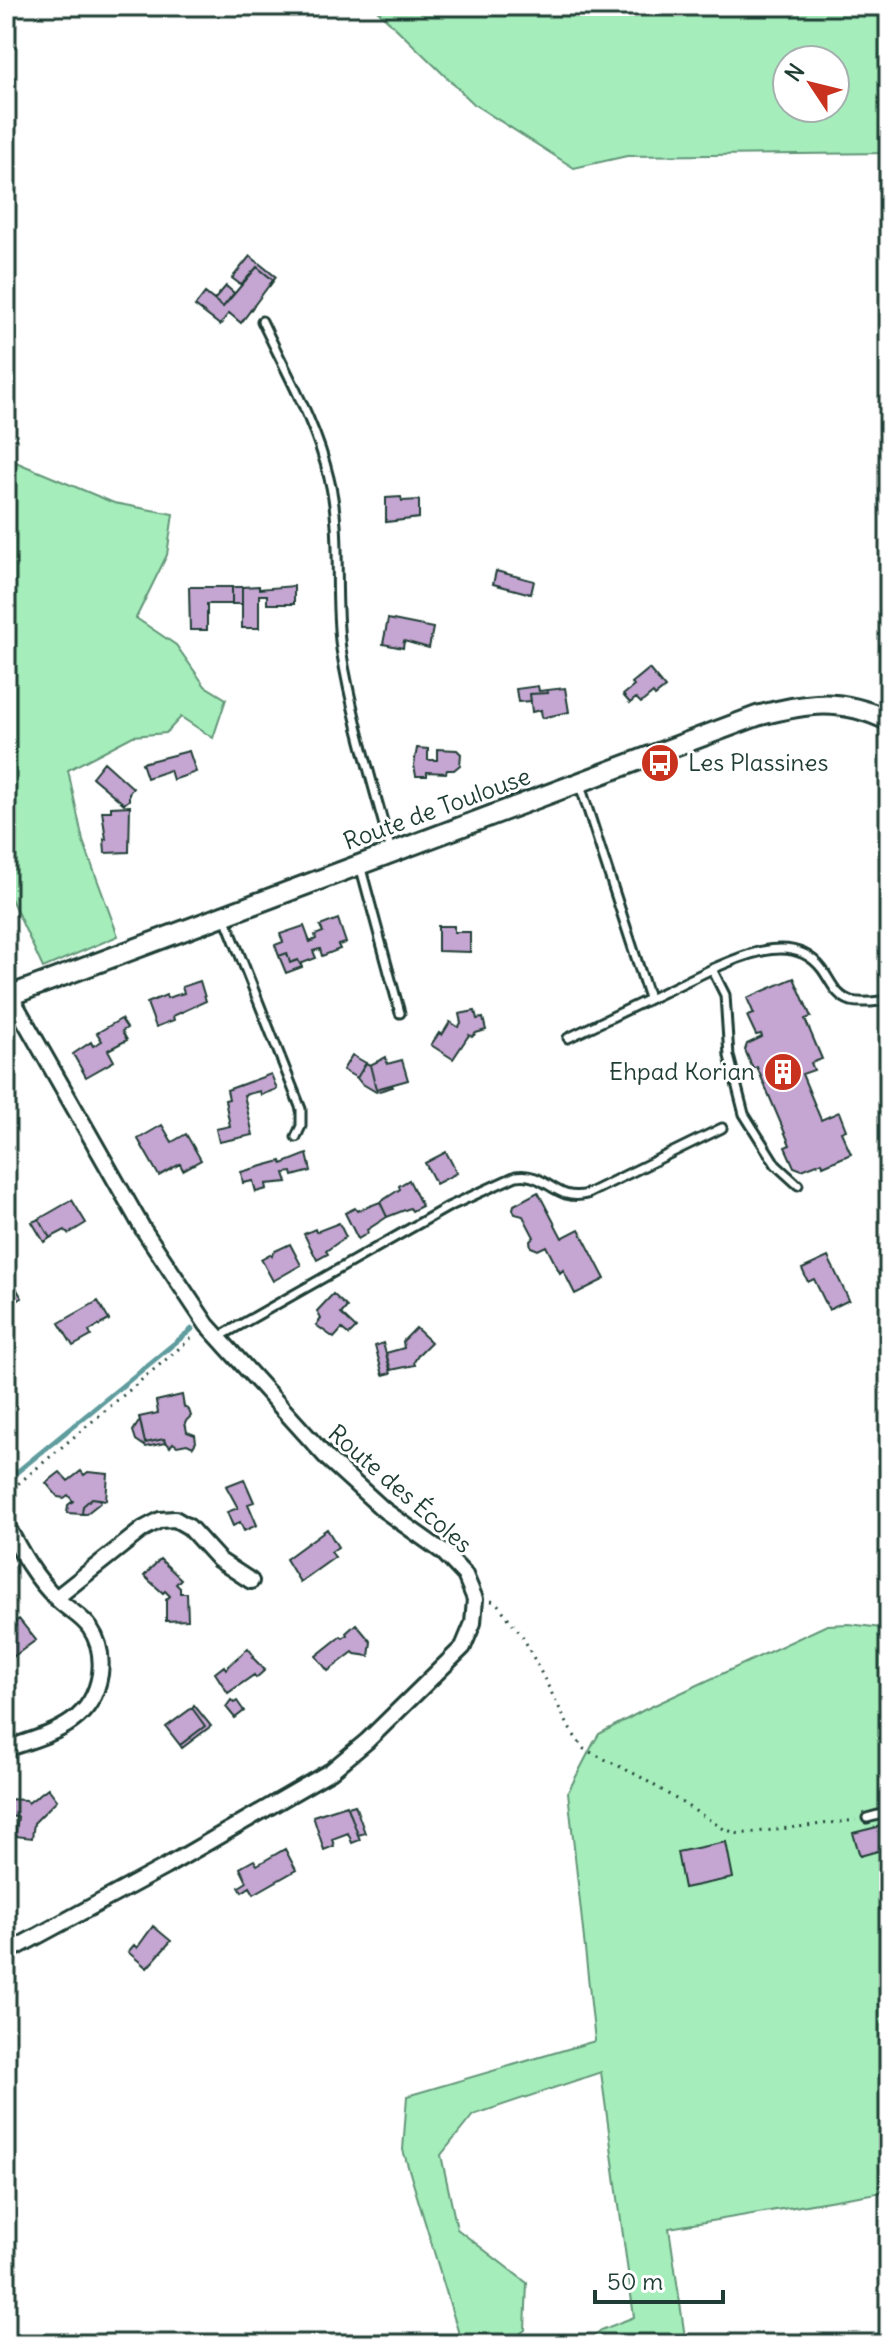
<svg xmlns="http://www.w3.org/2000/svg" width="895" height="2350" font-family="Delius,sans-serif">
<rect width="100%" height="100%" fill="#fff"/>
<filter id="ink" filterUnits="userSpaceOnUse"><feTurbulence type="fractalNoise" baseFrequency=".0125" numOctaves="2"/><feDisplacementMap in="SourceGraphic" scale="16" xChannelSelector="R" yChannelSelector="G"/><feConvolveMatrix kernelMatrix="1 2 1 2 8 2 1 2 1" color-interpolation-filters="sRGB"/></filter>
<g filter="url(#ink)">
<path fill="#a5edbb" stroke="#629578" stroke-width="2" fill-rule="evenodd" d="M373,6H889V153L627,156L574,168L475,105ZM787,60H835V108H787Z
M6,458L114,503L173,514L167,555L136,618L176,645L205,686L226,699L213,738L181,717L166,733L133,736L68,770L83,841L118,936L43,968L6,888Z
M849,1624L889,1629V2191L669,2228L686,2344H584L601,2330L634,2317L601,2072L473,2115L441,2155L457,2229L527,2283L525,2330L506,2344H462L403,2150L407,2096L595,2041L568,1792L593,1744L599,1734L644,1710L827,1625Z"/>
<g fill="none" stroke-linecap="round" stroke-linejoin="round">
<path stroke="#5f9c9e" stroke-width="5" d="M6,1481L192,1329"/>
</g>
<path fill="#c5a5d1" stroke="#1f3d34" stroke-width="2" d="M250,256L276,277L269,287L273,280L257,267L241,285L232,278Z
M257,267L273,280L241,323L229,313L220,325L195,306L205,293L223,307Z
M226,286L234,293L223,307L214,300Z
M401,497L402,501L419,500V518L386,522V498Z
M496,571L534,581L531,594L493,584Z
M259,586V589L294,586V604H267V595H259V628H242V587Z
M189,587H232V604H207V630H190Z
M232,587H242V604H232Z
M388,619L433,628L429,648L404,641L403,648L383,644Z
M649,669L665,688L655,696L653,693L641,703L636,698L630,703L623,695L634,686L632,683Z
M538,686L539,691L547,690L548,693L530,694L531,701L518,702L516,689Z
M565,688L569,712L542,718L541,710L532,712L530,694L548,693L547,690Z
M417,748L428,749V760H437V749L457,750L461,754L460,765L454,770H447L446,773L427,772V776H416L414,765Z
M189,751L196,772L173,780L170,770L147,778L142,763Z
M104,762L133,788L129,793V800L124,804L92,777Z
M130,806L129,852L105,853L104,839H106L102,811H111V807Z
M338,919L346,943L338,945L340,949L322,956L320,949L313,951L316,958L300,964L298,960L290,963L287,953L279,956L275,945L283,942L280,934L304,926L310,942L316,939L315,935L323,932L320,926Z
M438,926H454V932H470V952L438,951Z
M287,953L290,963L298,960L302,967L286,973L279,956Z
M794,978L811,1017L805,1019L822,1059L811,1063L814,1070L802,1074L821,1120L839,1112L846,1130L841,1132L851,1154L823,1166L822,1162L802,1170L794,1167L785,1147L790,1145L757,1067L753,1069L745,1050L747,1044L762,1037L761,1034L756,1035L747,1016L754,1014L747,998Z
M200,981L206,1001L173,1016L174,1020L156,1027L147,1003L166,995L167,998L184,993L182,987Z
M475,1011L477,1019L483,1018L486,1030L476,1033L472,1037L469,1035L453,1059L431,1045L439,1033L442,1035L450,1022L458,1027L461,1023L459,1014Z
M121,1019L127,1028L122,1031L127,1040L108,1050L114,1061L86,1077L73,1054L91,1042L93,1046L102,1041L97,1033Z
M352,1055L366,1063L357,1078L343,1070Z
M386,1057L387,1064L402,1060L408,1080L376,1089L370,1065Z
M366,1063L370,1065L376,1089L392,1085L393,1087L376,1092L361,1083L357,1078Z
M271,1074L277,1089L261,1095L260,1091L244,1095L253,1135L219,1142L216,1129L230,1126L225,1100L229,1099L227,1090Z
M162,1125L172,1142L186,1134L201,1160L183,1170L180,1164L159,1176L138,1139Z
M446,1152L457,1173L436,1184L425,1163Z
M307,1154L311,1171L293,1176L292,1172L284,1173L287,1182L266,1184L267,1189L256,1192L253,1181L243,1183L241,1172L281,1161L282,1164Z
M409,1180L422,1206L412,1211L410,1208L387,1217L380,1202L400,1189L399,1186Z
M538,1192L562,1238L579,1229L605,1279L575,1294L563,1270L560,1273L546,1246L538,1250L531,1247L530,1241L534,1237L523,1216L515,1214L513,1209L514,1205Z
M72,1200L86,1223L68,1234L65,1230L50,1238L39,1219Z
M380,1202L387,1217L367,1230L368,1233L358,1239L345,1213L355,1208L357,1211Z
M39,1219L50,1238L44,1242L32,1222Z
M339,1223L346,1237L326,1251L328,1254L317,1260L304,1234L315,1229L316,1232Z
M290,1244L301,1265L273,1281L261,1259L270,1254L272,1256L273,1252Z
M828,1257L849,1300L829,1310L814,1279L808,1282L802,1269Z
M10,1278L22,1298L8,1306L6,1280Z
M333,1294L347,1307L341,1314L356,1328L349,1335L342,1329L334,1338L316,1325L321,1319L317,1311Z
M98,1301L109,1320L89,1331L91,1336L73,1346L59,1323Z
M416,1328L431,1342L419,1354L414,1362L415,1365L391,1370L386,1353L404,1348L403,1341Z
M383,1343L391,1373L383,1375L375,1346Z
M182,1395L184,1407L189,1410L191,1416L185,1422L187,1432L195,1435L196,1442L193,1447L187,1444L177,1446L173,1443L170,1447L164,1439L145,1443L139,1417L158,1413L156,1401Z
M140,1420L145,1443L164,1439L165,1443L146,1447L136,1440L133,1431Z
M81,1471L84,1475L88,1472L108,1474L106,1500L92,1498L83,1506L82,1514L67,1513L68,1505L73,1501L68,1495L64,1498L58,1497L46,1483L60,1472L68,1481Z
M244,1479L254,1502L248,1504L257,1525L244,1531L240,1522L233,1526L227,1512L238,1508L226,1486Z
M92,1498L101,1499L100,1503L86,1514H82L83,1506Z
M327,1529L338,1547L331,1552L335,1557L300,1582L286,1559Z
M160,1559L181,1579L176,1584L180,1588V1593H187L188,1620L166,1621V1600L170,1596L165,1591L163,1593L144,1576Z
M6,1617L12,1624L19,1619L36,1640L6,1662Z
M356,1624L371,1642L369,1656L355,1654L353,1652L328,1671L316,1656L341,1636L343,1638L347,1635L346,1633Z
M248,1648L254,1656L252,1657L265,1670L256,1678L254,1675L228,1693L215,1673L224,1666L226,1669Z
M231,1700L234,1703L237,1701L244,1711L235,1718L226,1707Z
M194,1705L211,1726L182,1748L180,1745L205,1726L192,1708Z
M192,1708L205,1726L180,1745L166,1727Z
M48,1788L57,1800L34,1823L32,1838L15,1836L18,1817L6,1816V1799L26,1800L28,1803Z
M347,1805L360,1840L352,1843L348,1833L332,1839L334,1846L324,1850L313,1816Z
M355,1805L365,1833L358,1835L348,1807Z
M889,1824V1848L860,1856L853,1833Z
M726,1842L733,1878L684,1888L677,1852Z
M285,1849L296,1870L254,1894L250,1887L242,1892L239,1887L247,1882L240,1868L254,1860L257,1865Z
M153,1926L171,1941L147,1968L128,1952L134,1945L137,1948Z"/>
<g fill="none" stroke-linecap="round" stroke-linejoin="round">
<g stroke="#1f3d34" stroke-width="13">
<path id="lane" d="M262,321C286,372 316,423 329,478C343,534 333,592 341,649C352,717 373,784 391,851
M580,785L649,998
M360,865L400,1013
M224,915L301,1109V1126L296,1137
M712,969C745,955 794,932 822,969C831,981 835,996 851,1001C863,1004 877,1001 889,1000
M568,1038L712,969L725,995L729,1056L744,1114L776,1165L798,1185
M219,1337L448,1207L516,1176C546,1171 555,1203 587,1194L722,1128
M867,1818L889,1812"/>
</g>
<g stroke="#1f3d34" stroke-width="20">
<path id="street" d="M6,1524C20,1551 35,1578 57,1599C67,1609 82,1616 90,1628C99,1641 102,1658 100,1674C92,1726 48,1734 6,1749
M56,1598L143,1529L160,1520L175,1519L189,1527L219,1560L251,1581
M6,1953L165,1867L331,1771L367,1741L463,1647L473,1623L475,1599L465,1575L443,1552L384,1510L328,1459L207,1325L143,1229L10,995"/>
</g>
<g stroke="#1f3d34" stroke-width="24">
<path id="secondary" d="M6,997L757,716C808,703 840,697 889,721"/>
</g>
<path stroke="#1f3d34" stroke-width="3" stroke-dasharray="2 6" stroke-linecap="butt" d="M6,1494L195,1335
M491,1601L496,1602L523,1637L571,1731L584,1749L639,1776L724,1829L739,1834L856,1820"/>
<use href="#lane" stroke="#fff" stroke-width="7"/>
<use href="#street" stroke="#fff" stroke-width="14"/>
<use href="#secondary" stroke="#fff" stroke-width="18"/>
</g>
</g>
<defs>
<g id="bus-disc" transform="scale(2)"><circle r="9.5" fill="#c8321e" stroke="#fff"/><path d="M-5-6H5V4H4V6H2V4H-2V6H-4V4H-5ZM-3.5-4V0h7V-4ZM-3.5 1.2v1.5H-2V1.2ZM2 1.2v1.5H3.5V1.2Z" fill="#fff"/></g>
<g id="building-disc" transform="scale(2)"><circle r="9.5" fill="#c8321e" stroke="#fff"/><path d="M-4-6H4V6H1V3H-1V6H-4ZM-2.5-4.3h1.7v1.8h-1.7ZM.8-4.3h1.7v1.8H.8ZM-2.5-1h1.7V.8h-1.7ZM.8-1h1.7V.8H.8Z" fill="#fff"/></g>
</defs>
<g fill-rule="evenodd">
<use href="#bus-disc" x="660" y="763"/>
<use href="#building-disc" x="783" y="1072"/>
</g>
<g text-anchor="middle" stroke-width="6" stroke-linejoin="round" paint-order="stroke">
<g font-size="24" fill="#1f3d34" stroke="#fff" text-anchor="start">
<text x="688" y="771">Les Plassines</text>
<text x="755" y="1080" text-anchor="end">Ehpad Korian</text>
</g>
<g font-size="24" fill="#1f3d34" stroke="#fff">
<text transform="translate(437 809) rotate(-20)" y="8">Route de Toulouse</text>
<text transform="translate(400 1489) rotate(41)" y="8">Route des Écoles</text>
</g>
</g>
<rect width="895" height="2350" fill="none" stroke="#fff" stroke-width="32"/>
<rect x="16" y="16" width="863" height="2318" fill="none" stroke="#1f3d34" stroke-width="3" filter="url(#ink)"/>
<g transform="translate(811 84) rotate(305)"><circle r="38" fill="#ffffff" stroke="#a5b1ae" stroke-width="2"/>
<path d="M0-6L14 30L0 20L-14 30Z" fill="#c8321e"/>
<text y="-12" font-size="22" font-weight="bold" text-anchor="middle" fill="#1f3d34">N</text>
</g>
<path d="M595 2290v12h128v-12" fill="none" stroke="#1f3d34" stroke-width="4"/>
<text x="607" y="2290" font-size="24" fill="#1f3d34" stroke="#ffffff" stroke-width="6" paint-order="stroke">50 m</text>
</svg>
